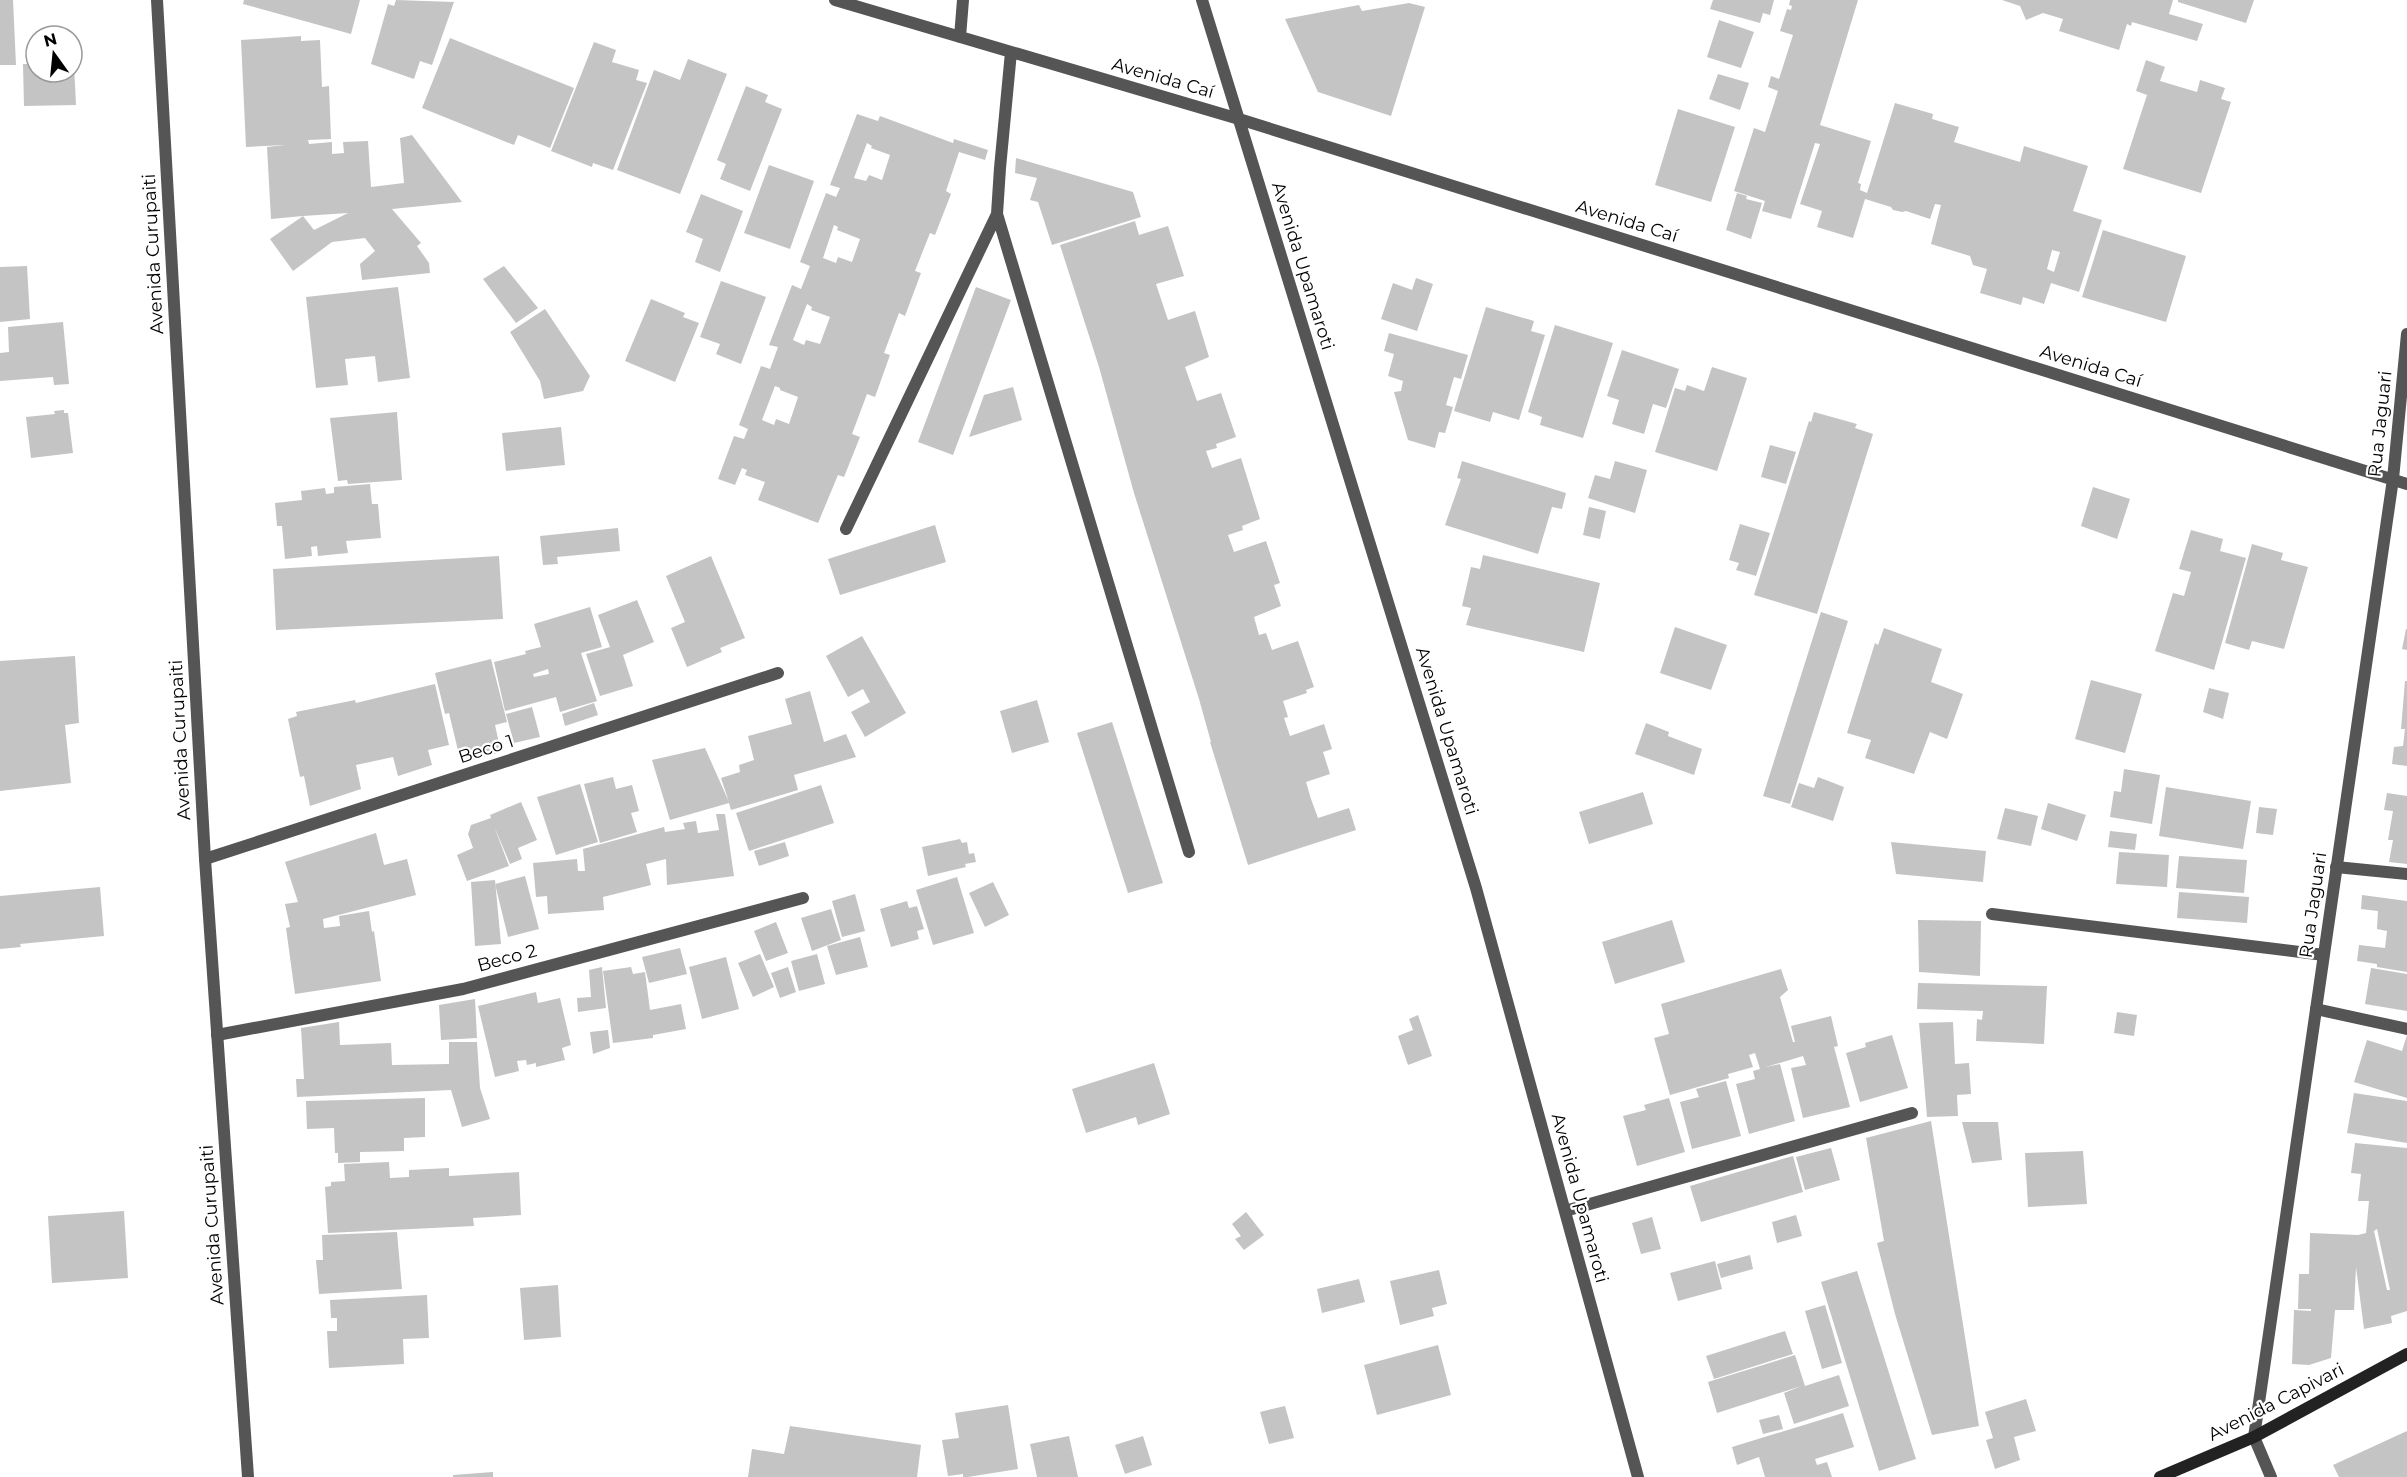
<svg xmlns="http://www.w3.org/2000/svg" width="2407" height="1477" font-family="Montserrat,sans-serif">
<rect width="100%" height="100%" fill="#fff"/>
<path fill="#c4c4c4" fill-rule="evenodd" d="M0,0H13L16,65H0Z
M244,0H360L351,34L243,4Z
M396,0L454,2L432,65L420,61L414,79L371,64L388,4L394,6Z
M1713,0H1774L1770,15L1763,13L1760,23L1710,9Z
M1790,0H1858L1820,125L1871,141L1858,183L1861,184L1860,190L1867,193L1895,103L1933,114L1932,119L1959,127L1954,142L2020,162L2024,146L2088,166L2073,211L2102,220L2079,292L2051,283L2044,304L2023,297L2021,305L1980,293L1987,269L1973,265L1970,256L1931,244L1941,205L1935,204L1930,219L1906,211L1902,212L1893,210L1891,207L1865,199L1853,238L1817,227L1822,211L1800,204L1820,144L1815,143L1791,219L1762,211L1765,201L1734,191L1754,128L1765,132L1778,91L1768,87L1771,76L1779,79L1793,35L1780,31L1787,9L1791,10L1792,6L1789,5ZM2052,250L2060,252L2054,272L2047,269Z
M2002,0H2173L2169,14L2203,24L2197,41L2132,22L2131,26L2127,24L2119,50L2059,31L2063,19L2043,13L2026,20L2020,6Z
M2178,0H2254L2246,23L2178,2Z
M1409,3L1425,7L1391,116L1318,92L1285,19L1359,5L1362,11Z
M1719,20L1754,32L1741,68L1707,57Z
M301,36V41L320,40L322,87L329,86L331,139L308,140L309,144L332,142V154L344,153L343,142L368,141L371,187L404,183L400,138L412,135L462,202L392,209L421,243L417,246L429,263L430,273L362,280L360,264L375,251L365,238L332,242L293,271L270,239L303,216L271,219L267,147L285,145L246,147L241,40ZM348,213L314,230L303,216Z
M450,38L574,88L550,148L518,135L514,145L422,108Z
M594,42L616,50L612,62L639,70L636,80L647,83L613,170L593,163L592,167L551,151Z
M688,59L727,74L680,194L617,170L654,70L680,80Z
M2146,60L2165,67L2160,81L2197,92L2200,80L2225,88L2221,99L2231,102L2201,193L2123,169L2147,95L2136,91Z
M23,64H36V72H72V64H74L76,105L24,106Z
M1718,74L1749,83L1740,110L1709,99Z
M746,86L768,95L765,102L782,109L750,191L720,179L726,164L717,160Z
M1678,109L1735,127L1711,202L1655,185Z
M857,114L878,121L880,116L953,143L954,139L988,150L985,160L959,152L946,191L951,194L935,235L930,233L915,271L921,273L905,316L899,313L884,353L890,355L875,397L867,394L852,434L860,437L844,477L838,475L818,523L758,500L765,482L745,475L747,470L742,468L735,485L718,479L734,436L744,439L748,429L739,425L761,366L770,369L778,347L769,345L792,285L801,289L810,266L800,262L826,193L836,197L840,188L830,185ZM867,143L872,146L871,148L890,155L882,180L869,175L866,181L854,178ZM834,225L838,227L837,230L860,239L852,262L838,257L836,263L823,258ZM807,304L812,307L811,310L830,317L820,344L806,340L804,345L793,340ZM775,386L780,388V390L798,397L789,424L776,419L774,425L762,420Z
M1016,158L1133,192L1141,217L1052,245L1038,202L1030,200L1037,178L1015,173Z
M769,165L814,181L790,249L744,233Z
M1737,193L1747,196L1746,199L1762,203L1751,239L1726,230Z
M701,194L743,211L720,272L695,262L703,239L686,232Z
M1135,221L1139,235L1168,226L1184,276L1156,284L1168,320L1195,311L1209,357L1185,367L1197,401L1221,393L1236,437L1216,444L1217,448L1206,451L1212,468L1241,458L1260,519L1242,526L1243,530L1228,535L1234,552L1266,541L1280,583L1274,585L1281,606L1254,617L1259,635L1266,633L1272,650L1298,641L1314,687L1306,690L1307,693L1283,701L1288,717L1284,718L1290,736L1324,724L1332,749L1323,752L1330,774L1306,782L1311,799L1318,818L1349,808L1356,830L1248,865L1210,742H1211L1199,699L1134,493L1099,367L1060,245Z
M2103,230L2186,256L2166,322L2082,297Z
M27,266L30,319L0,322V267Z
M504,266L538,308L516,323L483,279Z
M1416,278L1433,284L1417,331L1381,319L1393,283L1412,290Z
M721,281L766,297L741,364L716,354L720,344L700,337Z
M398,287L410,378L378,382L375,356L345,359L348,385L316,388L306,297Z
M976,287L1011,300L953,455L918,442Z
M651,299L685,313L683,317L699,323L675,382L625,361Z
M1486,307L1534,321L1531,331L1545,335L1519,420L1493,412L1490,422L1454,411Z
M545,309L590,376L583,391L544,399L540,381L510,332Z
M63,322L69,384L54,385L53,377L0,381V353L9,352L8,327Z
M1555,325L1613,343L1583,438L1540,425L1542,417L1528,412Z
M1389,333L1468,355L1461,379L1454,377L1446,405L1453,407L1445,433L1439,432L1435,448L1408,440L1394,392L1401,391L1403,381L1388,376L1394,354L1384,351Z
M1622,350L1679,369L1666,408L1653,404L1644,434L1612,424L1619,400L1607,396Z
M1712,367L1747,378L1717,471L1655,452L1675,388L1685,391L1687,385L1704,391Z
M1013,387L1022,420L969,437L984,395Z
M64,410V413H68L73,453L31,458L26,417L55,414L54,411Z
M397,412L402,480L348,484L347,480L338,481L330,418Z
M1814,412L1857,424L1855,428L1873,434L1817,614L1754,595L1809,421L1811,422Z
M561,427L565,465L506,471L502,433Z
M1770,445L1796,452L1786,484L1761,477Z
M1462,461L1566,493L1562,509L1552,507L1538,554L1445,525L1461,479L1457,478Z
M1615,461L1647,470L1635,513L1588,498L1595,475L1610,479Z
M370,484L372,504H378L381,538L346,541L348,553L318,556L317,546L311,547L312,556L285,559L282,526H277L275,503L302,500L301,491L325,488L326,494L334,493V487Z
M2093,487L2130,499L2117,539L2081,526Z
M1589,507L1606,511L1600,539L1583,535Z
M1740,524L1770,533L1756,576L1736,570L1739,563L1729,560Z
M935,525L946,562L840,595L828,559Z
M618,528L620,551L557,557L558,564L543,565L540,536Z
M2191,530L2223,539L2220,551L2246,558L2214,670L2155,651L2173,593L2184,596L2191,572L2179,569Z
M2252,544L2283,553L2281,560L2308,567L2284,649L2252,641L2249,650L2225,643Z
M1483,555L1600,583L1584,652L1466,625L1471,608L1462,606L1471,567L1480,569Z
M499,556L503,619L276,630L273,569Z
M711,556L745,638L720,648L722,652L687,667L671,628L685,622L666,576Z
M637,600L654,642L623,655L633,686L600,696L586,654L610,647L598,615Z
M590,607L602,647L581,653L597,701L560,712L556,697L505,711L494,662L526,654L525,651L541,647L534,624ZM548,669L549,674L534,677L533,674Z
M1821,612L1848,621L1790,804L1763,796Z
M1675,627L1727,645L1711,690L1660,673Z
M1884,628L1942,649L1931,682L1963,694L1947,739L1930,732L1914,774L1865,758L1871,740L1847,733L1875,643L1878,645Z
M2406,629H2407V650L2402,649Z
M862,636L906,713L865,737L851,712L870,702L863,689L848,697L826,656Z
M75,656L79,723L65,725L71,783L0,791V661Z
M491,659L507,722L495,725L501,752L461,763L449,713L445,714L435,673Z
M2091,680L2142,694L2125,753L2075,739Z
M2405,681H2407V766L2392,764L2394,747L2403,746L2405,729H2401Z
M435,684L449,745L428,750L432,765L398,776L393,757L356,765L361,789L310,806L304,776L300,777L288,719L297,716L296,712L355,700L356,703L364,701Z
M2209,688L2229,693L2223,719L2203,712Z
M810,691L824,742L846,734L856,757L794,775L798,790L731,810L729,803L670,820L652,760L705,748L729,802L721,778L740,772L739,765L754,760L748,736L792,724L785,699Z
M1037,700L1049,742L1012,753L1000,711Z
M594,703L598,715L565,726L562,714Z
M532,707L540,737L514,743L506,714Z
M1112,722L1163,883L1128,893L1077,733Z
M1646,723L1669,732L1668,736L1702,749L1694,775L1635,754Z
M2124,769L2160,775L2152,824L2110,817L2114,791L2121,792Z
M613,777L616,789L632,785L639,811L631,813L637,832L600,843L584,784Z
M1818,777L1844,787L1833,821L1791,807L1799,783L1814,788Z
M580,784L598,842L556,855L537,797Z
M821,785L834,823L749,851L736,813Z
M2166,787L2251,801L2243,849L2159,836Z
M1643,792L1653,824L1589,844L1579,812Z
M2387,793L2407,796V864L2389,862L2393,840H2388L2393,811L2384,810Z
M521,802L537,840L518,848L522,859L510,864L494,826L509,866L467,881L457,855L473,848L468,834L471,825L491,818L490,815Z
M2048,803L2086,815L2077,841L2041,829Z
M2259,807L2277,809L2273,835L2256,833Z
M2005,808L2038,816L2031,846L1997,839Z
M716,814H725L734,876L667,885L666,859L646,864L651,885L603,897L604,910L548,914L547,896L536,897L533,863L577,859L578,871H585L583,849L664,827L665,832L685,829L683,823L696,821L698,833L719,830Z
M2110,831L2137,834L2135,850L2108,847Z
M376,833L384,865L407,859L416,895L323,919L324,928L340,926L339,916L369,911L372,932L374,931L381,981L295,994L286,928L290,927L285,904L298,902L285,862Z
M960,839L962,843L967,842L969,854L974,853L976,862L965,864L966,867L928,876L922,847Z
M785,842L789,856L759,866L754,851Z
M1891,842L1986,851L1983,882L1896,874Z
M2119,852L2169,855L2167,887L2116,884Z
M2179,856L2247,860L2244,893L2176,888Z
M525,876L539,929L508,937L495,884Z
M957,877L974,933L933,945L916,890Z
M495,880L501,944L475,946L471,882Z
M993,882L1009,915L985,927L969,893Z
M100,887L104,936L20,944L21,947L0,949V896Z
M2179,892L2249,897L2247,923L2177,918Z
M855,894L865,931L842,937L832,901Z
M2362,895L2407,901V972L2377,967V964L2357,961L2359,945L2385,948L2387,931L2377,929L2378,911L2361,909Z
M907,901L909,908L917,906L924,929L917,931L919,939L891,947L880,909Z
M831,909L841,940L812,951L801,918Z
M1672,920L1685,962L1615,984L1602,942Z
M1918,920L1981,921L1980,976L1919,972Z
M776,922L788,953L766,961L754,931Z
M860,937L868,967L836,975L827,946Z
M680,948L687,974L649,983L642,957Z
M760,954L774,987L753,997L738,963Z
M817,954L825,984L799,991L791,961Z
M726,957L739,1009L702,1019L689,967Z
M602,967L606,1008L578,1012L577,998L591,997L589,970Z
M631,967L633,974L645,972L650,1010L681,1004L686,1029L653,1035V1038L613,1043L603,971Z
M788,967L796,992L780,998L771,973Z
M2371,968L2407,974V1011L2365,1004Z
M1781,969L1788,990L1780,997L1793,1042H1795L1791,1026L1831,1016L1838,1046L1834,1047L1850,1107L1803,1118L1791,1068L1806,1065L1803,1056L1766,1067L1780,1064L1795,1121L1749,1134L1736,1084L1755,1079L1753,1071L1760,1069L1755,1053L1749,1055L1753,1067L1728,1074L1729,1078L1670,1095L1654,1038L1669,1034L1661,1004Z
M1918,983L2047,986L2044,1044L1976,1041L1977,1019L1982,1020L1983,1011L1917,1009Z
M536,992L538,1003L560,998L571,1045L562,1048L565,1060L536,1067V1063L527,1065L526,1060L517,1061L519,1071L495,1077L478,1006Z
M475,999L477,1038L441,1040L439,1005Z
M2117,1012L2137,1015L2134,1036L2114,1033Z
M1418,1015L1432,1056L1408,1065L1398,1036L1413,1030L1409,1019Z
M339,1022L340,1045L391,1043L392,1065L449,1064V1042H477L480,1088L490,1119L462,1127L451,1090L297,1097L296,1079H304L301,1028Z
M1953,1022L1955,1064L1969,1063L1971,1094L1957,1095L1958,1116L1927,1117L1919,1023Z
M608,1030L610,1048L593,1054L590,1032Z
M1892,1035L1908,1088L1860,1102L1846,1053L1866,1047L1865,1043Z
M2407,1035V1098L2354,1082L2367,1040L2402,1051Z
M1154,1063L1170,1114L1138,1125L1136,1117L1086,1133L1072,1089Z
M1726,1081L1741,1136L1692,1149L1680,1102L1699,1097L1696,1089Z
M2354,1093L2407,1101V1143L2347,1133Z
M425,1098V1137L404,1138V1151L360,1152V1162L338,1163V1153H335L334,1128L307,1129L306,1101Z
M1669,1098L1685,1152L1637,1166L1623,1116L1646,1110L1644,1105Z
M1931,1121L1979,1426L1932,1435L1895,1314L1877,1243L1884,1241L1866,1138Z
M1962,1122H1998L2002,1160L1972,1163Z
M2355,1143L2407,1148V1311L2391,1316L2392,1323L2364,1329L2356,1267L2354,1310H2335L2331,1358L2309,1365L2292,1364L2294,1310L2311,1311V1309H2298L2299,1274H2309L2310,1233L2358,1235L2366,1233L2369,1201H2358L2361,1174L2351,1173ZM2377,1229L2390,1290H2387L2374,1231Z
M1831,1148L1840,1180L1805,1190L1796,1157Z
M2083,1151L2087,1204L2028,1207L2025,1153Z
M1793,1156L1803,1192L1701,1222L1690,1186Z
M389,1162L390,1178L409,1177V1170L449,1168V1176L519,1172L521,1215L473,1218L474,1226L328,1233L325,1187L331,1186V1182L345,1181L344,1164Z
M124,1211L128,1278L52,1283L48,1216Z
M1246,1212L1264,1235L1244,1250L1235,1239L1241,1236L1232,1224Z
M1796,1215L1802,1236L1777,1243L1772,1222Z
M1652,1217L1661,1249L1641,1254L1632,1223Z
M397,1232L402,1289L319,1294L316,1260H323L322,1235Z
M1750,1255L1753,1269L1721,1278L1717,1264Z
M1715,1261L1722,1289L1678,1301L1670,1273Z
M1439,1270L1447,1304L1432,1308L1434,1316L1400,1325L1390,1281Z
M1857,1271L1916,1459L1879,1471L1821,1282Z
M1359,1279L1365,1302L1322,1313L1317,1289Z
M558,1285L561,1337L524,1340L520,1288Z
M427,1295L429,1338L403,1339L404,1364L329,1368L327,1331H337V1318H331L330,1300Z
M1825,1305L1842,1363L1822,1369L1805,1311Z
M1785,1331L1793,1354L1714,1379L1706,1356Z
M1438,1345L1451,1395L1377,1415L1364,1365Z
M1795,1355L1805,1386L1839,1375L1849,1406L1794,1424L1784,1393L1801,1386L1717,1413L1708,1382Z
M2026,1399L2036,1431L2014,1437L2020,1460L1995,1469L1986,1440L1993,1438L1985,1412Z
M1008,1405L1018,1469L968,1477H963V1474L948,1476L942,1440L959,1438L955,1413Z
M1285,1406L1294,1438L1269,1444L1260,1412Z
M1843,1413L1854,1447L1815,1459L1817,1465L1827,1462L1832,1477H1765L1759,1457L1737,1465L1732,1447Z
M1779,1415L1783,1429L1763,1434L1759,1420Z
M790,1426L921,1445L917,1477H748L752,1449L784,1454Z
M2407,1431V1477H2339L2333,1465Z
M1069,1436L1078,1477H1037L1030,1444Z
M1143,1436L1152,1465L1125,1474L1115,1445Z
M493,1472V1477H453V1475Z"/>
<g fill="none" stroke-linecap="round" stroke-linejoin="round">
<path stroke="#555" stroke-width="12" d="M205,859L778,673
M2336,867L2407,874
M2316,1009L2407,1029
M217,1035L463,989L803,898"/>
<path stroke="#555" stroke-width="12" d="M157,0L205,859L248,1477
M835,0L1239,119L2407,484
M1202,0L1476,888L1638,1477
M960,37L963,0
M1011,52L1000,168L997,214L1189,852
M846,529L997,214
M1992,914L2324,955
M1565,1211L1912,1113
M2271,1477L2254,1437L2393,479L2407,334"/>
<path stroke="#222" stroke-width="12" d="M2160,1477L2254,1437L2407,1354"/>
</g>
<g text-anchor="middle" stroke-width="4.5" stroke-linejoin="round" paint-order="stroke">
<g font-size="18" fill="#000" stroke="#fff">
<text transform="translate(1163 78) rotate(16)" y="6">Avenida Caí</text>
<text transform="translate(1627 221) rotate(17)" y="6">Avenida Caí</text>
<text transform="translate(153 254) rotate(-93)" y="6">Avenida Curupaiti</text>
<text transform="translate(1303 266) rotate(73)" y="6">Avenida Upamaroti</text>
<text transform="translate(2091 366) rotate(17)" y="6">Avenida Caí</text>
<text transform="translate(2380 424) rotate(-84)" y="6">Rua Jaguari</text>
<text transform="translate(1447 731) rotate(73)" y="6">Avenida Upamaroti</text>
<text transform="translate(180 740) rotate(-93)" y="6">Avenida Curupaiti</text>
<text transform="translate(486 749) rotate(-18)" y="6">Beco 1</text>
<text transform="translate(2313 905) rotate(-82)" y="6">Rua Jaguari</text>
<text transform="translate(507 958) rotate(-15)" y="6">Beco 2</text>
<text transform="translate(1580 1198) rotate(75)" y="6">Avenida Upamaroti</text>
<text transform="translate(212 1225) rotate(-94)" y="6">Avenida Curupaiti</text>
<text transform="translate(2276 1402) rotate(-27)" y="6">Avenida Capivari</text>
</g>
</g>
<g transform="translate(54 54) rotate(345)"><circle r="28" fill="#ffffff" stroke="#999999" stroke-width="1.5"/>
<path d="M0-4.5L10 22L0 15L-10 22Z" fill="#000000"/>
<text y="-9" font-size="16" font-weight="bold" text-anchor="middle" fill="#000000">N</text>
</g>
</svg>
